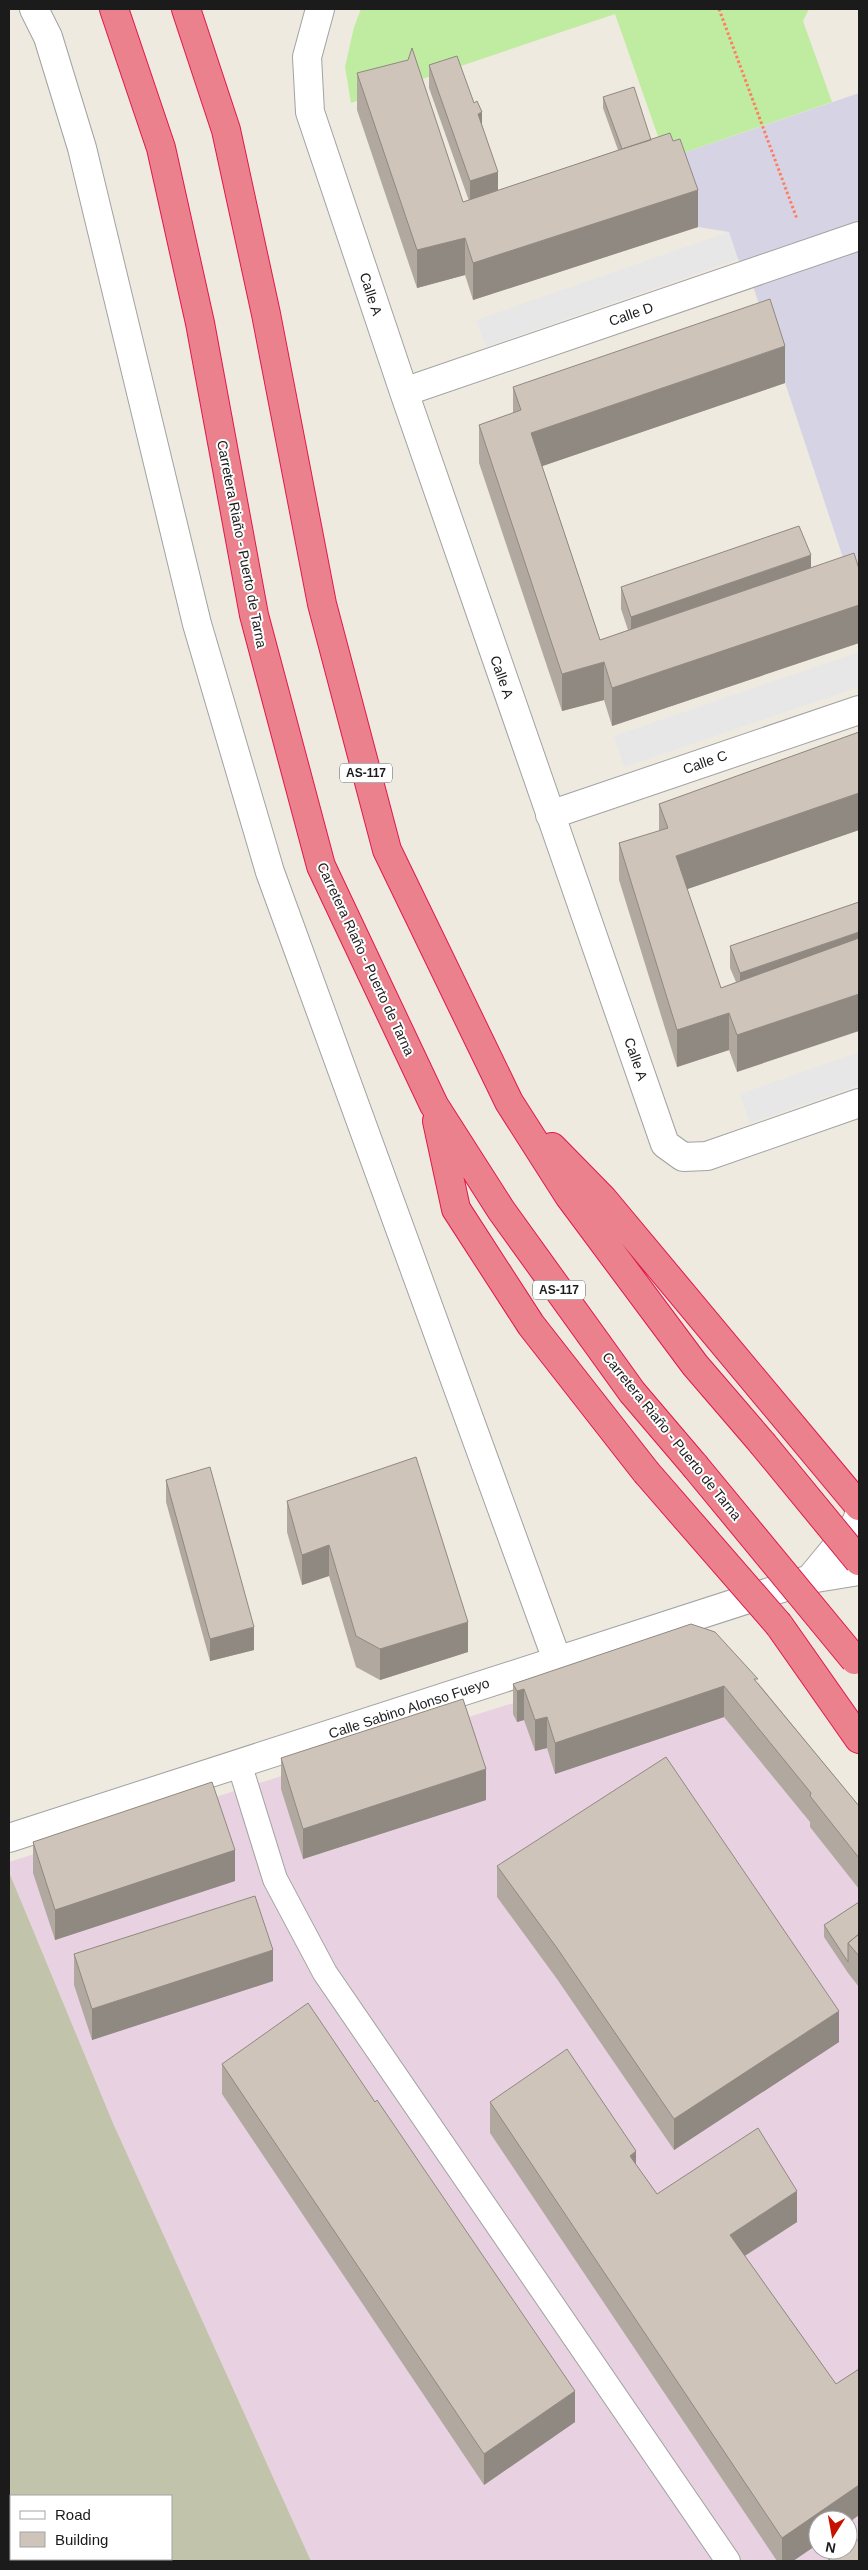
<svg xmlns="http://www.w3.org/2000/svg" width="868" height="2570" font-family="Arial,sans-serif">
<rect width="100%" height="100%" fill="#eeeae0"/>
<path fill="#e8d1e1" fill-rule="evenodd" d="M691,1647L859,1824V2561H311L113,2123L9,1872V1862ZM818,2520H848V2550H818Z"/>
<path fill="#c1c3ab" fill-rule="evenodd" d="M9,1872L113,2123L311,2561H9ZM11,2496H171V2559H11Z"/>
<path fill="#c0eca1" d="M361,9H809L803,21L832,102L666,159L615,14L351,103L345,67L354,27Z"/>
<path fill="#e7e7e7" d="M729,232L738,259L486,347L476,320Z
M859,652V687L624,767L614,736Z
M859,1052V1085L750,1123L740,1094Z"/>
<path fill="#d6d4e4" d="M859,93L858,188L859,606L749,274L738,259L729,232L698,227L666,159Z"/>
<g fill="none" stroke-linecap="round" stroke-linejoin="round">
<g stroke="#a2a2a2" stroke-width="26">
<path id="service" d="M239,1763L275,1879L325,1973L728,2561"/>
</g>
<g stroke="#a2a2a2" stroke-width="30">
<path id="minor" d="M34,9L48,37L82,148L197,624L270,872L557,1660
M320,9L307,57L310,112L404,392L665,1144L683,1157L707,1156L859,1103
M404,392L859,236
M550,815L859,710"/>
</g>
<g stroke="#a2a2a2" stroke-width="30">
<path id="tertiary" d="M810,1579L856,1523L859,1515
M9,1838L810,1579L859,1571"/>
</g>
<g stroke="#e1184b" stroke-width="30">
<path id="motorway" d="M114,9L161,148L200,323L254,615L321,866L434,1105L501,1210L632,1392L695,1466
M186,9L226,130L266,314L322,604L387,850L509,1102L569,1196L695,1365L762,1443
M437,1121L456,1209L531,1325L646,1472
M552,1147L603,1199L859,1506
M779,1625L859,1739"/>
</g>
<path stroke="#ff7e60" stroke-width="3" stroke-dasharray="2.5 2.5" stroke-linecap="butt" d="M719,9L797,219"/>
<use href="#service" stroke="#fff" stroke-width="24"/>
<use href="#minor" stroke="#fff" stroke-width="28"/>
<use href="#tertiary" stroke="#fff" stroke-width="28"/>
<use href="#motorway" stroke="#eb818c" stroke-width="28"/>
<g stroke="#e1184b" stroke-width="30" stroke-linecap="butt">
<path id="motorway-bridge" d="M762,1443L859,1561
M695,1466L855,1660
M646,1472L779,1625"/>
</g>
<use href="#motorway-bridge" stroke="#eb818c" stroke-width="28"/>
</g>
<path fill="#b1a99f" d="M429,65L482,125L498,191L618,150L603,108V97L651,140L698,227L473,300L465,275L417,288L357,110V73L463,202L469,201L429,88Z
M785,383L542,466L600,640L628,630L621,609V587L811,568L859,569V643L612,726L604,700L562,711L479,463V425L513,413V387Z
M859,732V830L687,889L721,988L736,982L730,968V946L859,902L737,1072L729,1050L677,1067L619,880V843L659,831V804Z
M166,1480L254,1650L210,1661L166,1502Z
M287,1501L468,1652L380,1680L356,1667L329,1576L302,1585L287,1532Z
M758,1683L859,1806V1889L810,1827V1822L724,1717L555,1774L547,1748L535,1751L524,1720L517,1722L513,1714V1684Z
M281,1758L486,1800L303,1859L281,1789Z
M33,1842L235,1881L55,1940L33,1873Z
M497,1866L839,2042L674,2150L557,1979L497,1897Z
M859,1902V1987L848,1973L824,1937V1925Z
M74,1954L273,1981L92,2040L74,1985Z
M222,2064L575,2422L484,2485L222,2094Z
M490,2102L636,2165L657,2194L797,2222L745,2256L836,2384L859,2369V2515L848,2523V2520L818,2544L793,2561H777L490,2133Z"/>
<path fill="#908982" d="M482,112V135L478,114Z
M498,172V194L470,204V181Z
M698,190V227L473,300V263Z
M465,238V275L417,288V250Z
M785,346V383L531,470V433Z
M811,555V578L631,639V617Z
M859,605V643L612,726V688Z
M604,662V700L562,711V674Z
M859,793V830L676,893V856Z
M859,932V955L740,995V973Z
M859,994V1031L737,1072V1035Z
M729,1013V1050L677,1067V1030Z
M329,1545V1576L302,1585V1555Z
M468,1622V1652L380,1680V1649Z
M254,1627V1650L210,1661V1639Z
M724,1686V1717L555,1774V1743Z
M524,1689V1720L517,1722V1691Z
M547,1717V1748L535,1751V1720Z
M486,1769V1800L303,1859V1829Z
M235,1850V1881L55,1940V1910Z
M273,1950V1981L92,2040V2009Z
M839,2011V2042L674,2150V2119Z
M636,2151V2181L630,2156Z
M797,2191V2222L730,2265V2235Z
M575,2391V2422L484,2485V2454Z
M859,2485V2515L848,2523V2520H818V2544L793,2561H782V2538Z"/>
<path fill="#cec4b9" stroke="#908982" d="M412,48L463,202L670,133L673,141L680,139L698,190L473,263L465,238L417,250L357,73L408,60Z
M457,56L474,103L477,101L482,112L478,114L498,172L470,181L429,65Z
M634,87L651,140L622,149L603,97Z
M770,299L785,346L531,433L600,640L854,553L859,569V605L612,688L604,662L562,674L479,425L521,410L513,387Z
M799,526L811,555L631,617L621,587Z
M859,732V793L676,856L721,988L859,938V994L737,1035L729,1013L677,1030L619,843L668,828L659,804Z
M859,902V932L740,973L730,946Z
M416,1457L468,1622L380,1649L356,1636L329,1545L302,1555L287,1501Z
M210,1467L254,1627L210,1639L166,1480Z
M691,1624L715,1632L758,1679H754L859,1806V1858L810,1796L811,1793L724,1686L555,1743L547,1717L535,1720L524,1689L517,1691L513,1684Z
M463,1699L486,1769L303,1829L281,1758Z
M666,1757L839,2011L674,2119L557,1948L497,1866Z
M212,1782L235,1850L55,1910L33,1842Z
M255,1896L273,1950L92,2009L74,1954Z
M859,1902V1934L848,1943V1962L824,1925Z
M859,1934V1956L848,1943Z
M308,2003L375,2102L377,2100L575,2391L484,2454L222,2064Z
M567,2049L636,2151L630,2156L657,2194L758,2128L797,2191L730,2235L836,2384L859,2369V2485L782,2538L490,2102Z
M859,2539V2561H827L843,2550H848V2547Z"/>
<g text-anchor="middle" stroke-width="4" stroke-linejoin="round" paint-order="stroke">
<g fill="#fff" stroke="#5f5f5f" stroke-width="1">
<rect x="340" y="763.5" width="52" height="19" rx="4"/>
<rect x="533" y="1280.5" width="52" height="19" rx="4"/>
</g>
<g font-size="12" font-weight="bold" fill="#1b1b1b">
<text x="366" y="777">AS-117</text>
<text x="559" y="1294">AS-117</text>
</g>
<g font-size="14" fill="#1b1b1b" stroke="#fff">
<text transform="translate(371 294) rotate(72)" y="5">Calle A</text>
<text transform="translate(631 314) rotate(-19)" y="5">Calle D</text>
<text transform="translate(242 544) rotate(79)" y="5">Carretera Riaño - Puerto de Tarna</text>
<text transform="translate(502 677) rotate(71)" y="5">Calle A</text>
<text transform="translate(705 762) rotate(-19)" y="5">Calle C</text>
<text transform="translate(366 959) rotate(65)" y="5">Carretera Riaño - Puerto de Tarna</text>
<text transform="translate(636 1059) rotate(71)" y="5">Calle A</text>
<text transform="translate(672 1436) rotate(51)" y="5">Carretera Riaño - Puerto de Tarna</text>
<text transform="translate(409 1708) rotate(-18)" y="5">Calle Sabino Alonso Fueyo</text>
</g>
</g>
<rect width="868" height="2570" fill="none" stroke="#1b1b1b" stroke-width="20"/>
<rect x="10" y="2495" width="162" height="65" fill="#ffffff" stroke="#a4a4a4"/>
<rect x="20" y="2511" width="25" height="8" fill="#ffffff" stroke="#a4a4a4"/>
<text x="55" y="2520" font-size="15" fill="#1b1b1b">Road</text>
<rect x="20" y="2532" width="25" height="15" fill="#cec4b9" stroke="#a4a4a4"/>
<text x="55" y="2545" font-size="15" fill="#1b1b1b">Building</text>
<g transform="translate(833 2535) rotate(191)"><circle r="24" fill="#ffffff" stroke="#a4a4a4"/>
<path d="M0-4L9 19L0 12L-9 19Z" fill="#c71100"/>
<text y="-8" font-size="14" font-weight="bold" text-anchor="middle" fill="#1b1b1b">N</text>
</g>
</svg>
